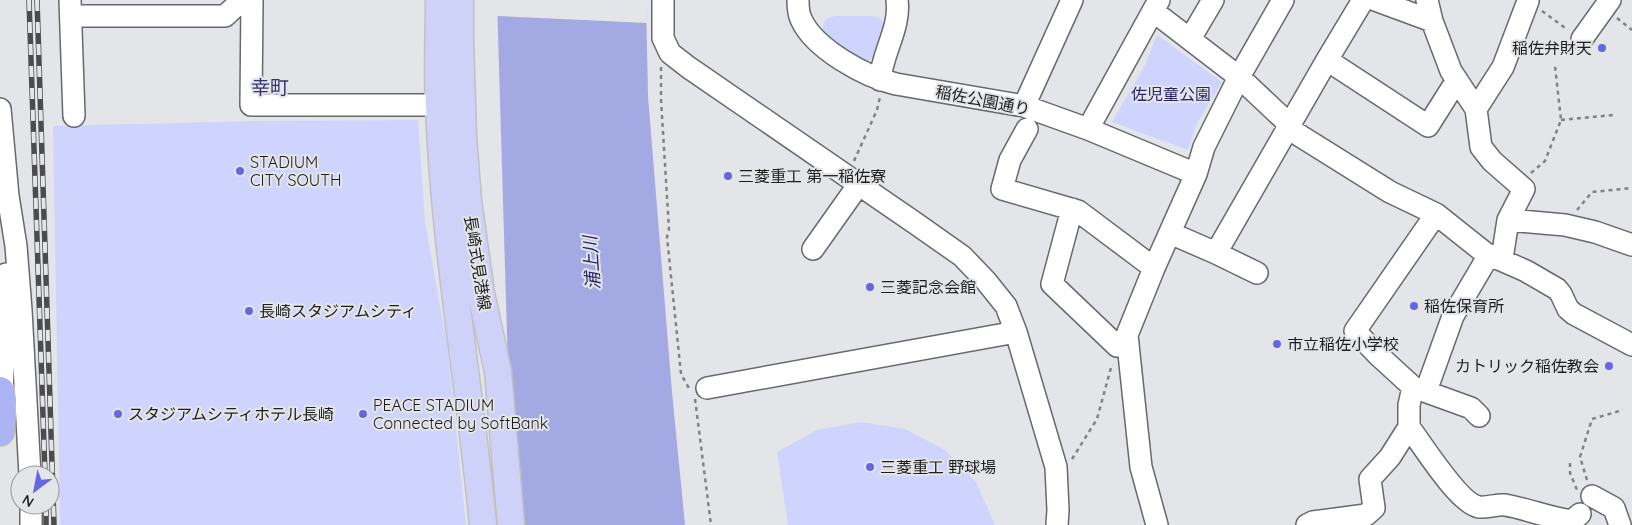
<svg xmlns="http://www.w3.org/2000/svg" width="1632" height="525" font-family="Quicksand,'Noto Sans JP',sans-serif">
<rect width="100%" height="100%" fill="#e4e5e8"/>
<path fill="#ced4fe" d="M835,16H873C878,17 882,19 885,25L874,57L868,61L862,59L825,35C820,25 824,18 835,16Z
M1157,35L1222,82L1196,125L1188,150L1112,122L1145,65Z
M418,120L425,222L447,344L466,525H60L53,126L259,121Z
M861,422L905,429L945,450L976,482L995,525H788L777,452L817,430Z"/>
<path fill="#a3aae3" d="M497,0H646L648,96L672,392L685,525H516L509,402Z"/>
<path fill="#e4e5e8" d="M497,0H646L647,23L497,16Z"/>
<g fill="none" stroke-linecap="round" stroke-linejoin="round">
<g stroke="#68696c" stroke-width="24">
<path id="minor" d="M70,0L74,116
M252,0L251,105H438
M663,0V38L670,53L688,67L915,223L962,256L986,281L1006,306L1016,332L1056,467L1058,510L1057,525
M798,0C798,7 798,13 801,19C814,49 866,77 896,84L1024,106L1088,129L1159,0
M1375,0L1432,21
M1427,0L1432,21L1451,71L1476,109L1481,147L1492,161L1524,189L1508,220L1502,259
M1153,11L1239,77L1290,125L1294,132L1390,192L1436,214L1485,253L1526,271L1557,289L1561,294L1568,309L1574,314L1632,345
M71,16H225L242,0
M1190,39L1213,0
M1582,39L1610,0
M1327,60L1428,126L1457,80
M880,80C882,53 901,27 897,0
M1024,106L1072,0
M0,109L8,196L16,246L21,310L30,475
M1476,109L1503,67L1528,1
M1027,129L1010,160L1002,189L1078,211L1154,268
M1088,129L1196,174
M1072,209L1052,284L1117,346L1128,343
M1436,214L1355,331L1378,355L1413,387L1471,408L1479,416
M1508,220L1565,225L1595,232L1632,245
M1170,233L1216,253L1257,273
M813,249L859,184
M1216,253L1327,60L1363,0
M707,388L1016,332
M1426,391L1453,316L1489,255
M0,400H2L6,274
M1409,427C1422,444 1459,504 1479,507C1488,508 1497,504 1505,505C1528,509 1549,518 1572,521L1580,514
M1592,496L1614,508L1620,525
M31,525V505
M1157,525L1141,467L1127,335L1154,268L1196,174L1204,147L1239,77L1283,0
M1307,525L1313,522L1366,515L1374,508L1370,479L1390,457L1409,427V405L1413,387"/>
</g>
<g stroke="#c0c0c0" stroke-width="29">
<path id="major" d="M439,0C439,35 437,71 439,106C444,246 470,385 483,525
M460,0V38L463,136L468,201L481,293L498,372L511,525"/>
</g>
<g stroke="#c0c0c0" stroke-width="30">
<path id="highway" d="M0,391L2,400L0,432"/>
</g>
<path stroke="#818284" stroke-width="2.5" stroke-dasharray="4 4" stroke-linecap="butt" d="M1542,11L1568,30
M1617,18L1632,30
M661,67V100L669,229L667,237L681,374L690,390
M1561,120L1613,115
M854,161L877,110L880,97
M1531,173L1545,161L1561,120L1555,66
M1577,210L1592,192L1632,188
M695,399L711,525
M1072,459L1097,419L1112,364
M1570,463V473L1577,490
M1587,480L1580,457L1592,419L1623,410"/>
<use href="#minor" stroke="#fff" stroke-width="21"/>
<use href="#major" stroke="#ced2f8" stroke-width="26"/>
<use href="#highway" stroke="#adb4f4" stroke-width="28"/>
<g stroke="#4c4c4e" stroke-width="5.5">
<path id="rail" d="M29,0L45,475
M37,0L54,525
M46,505V525"/>
</g>
<use href="#rail" stroke="#e4e5e8" stroke-width="4" stroke-dasharray="11" stroke-linecap="butt"/>
</g>
<g fill="#6667e0" stroke="#e4e5e8" stroke-width="2">
<circle cx="1602" cy="48" r="5"/>
<circle cx="240" cy="171" r="5"/>
<circle cx="728" cy="176" r="5"/>
<circle cx="870" cy="287" r="5"/>
<circle cx="1414" cy="306" r="5"/>
<circle cx="249" cy="311" r="5"/>
<circle cx="1277" cy="344" r="5"/>
<circle cx="1609" cy="366" r="5"/>
<circle cx="118" cy="414" r="5"/>
<circle cx="363" cy="414" r="5"/>
<circle cx="870" cy="467" r="5"/>
</g>
<g text-anchor="middle" stroke-width="4" stroke-linejoin="round" paint-order="stroke">
<g font-size="16" fill="#1e1e1f" stroke="#e4e5e8" text-anchor="start">
<text x="1592" y="54" text-anchor="end">稲佐弁財天</text>
<text x="250" y="168">STADIUM<tspan x="250" dy="18">CITY SOUTH</tspan></text>
<text x="738" y="182">三菱重工 第一稲佐寮</text>
<text x="880" y="293">三菱記念会館</text>
<text x="1424" y="312">稲佐保育所</text>
<text x="259" y="317">長崎スタジアムシティ</text>
<text x="1287" y="350">市立稲佐小学校</text>
<text x="1599" y="372" text-anchor="end">カトリック稲佐教会</text>
<text x="373" y="411">PEACE STADIUM<tspan x="373" dy="18">Connected by SoftBank</tspan></text>
<text x="128" y="420">スタジアムシティホテル長崎</text>
<text x="880" y="473">三菱重工 野球場</text>
</g>
<g font-size="16" fill="#272567" stroke="#e4e5e8">
<text x="1171" y="100">佐児童公園</text>
</g>
<g font-size="16" fill="#1e1e1f" stroke="#e4e5e8">
<text transform="translate(983 100) rotate(11)" y="6">稲佐公園通り</text>
<text transform="translate(478 263) rotate(81)" y="6">長崎式見港線</text>
</g>
<g font-size="18" font-style="italic" fill="#282768" stroke="#e4e5e8">
<text transform="translate(592 263) rotate(-94)" y="6">浦上川</text>
</g>
<g font-size="19" fill="#33346f" stroke="#e4e5e8">
<text x="270" y="94">幸町</text>
</g>
</g>
<g transform="translate(35 490) rotate(212)"><circle r="24" fill="#e4e5e8" stroke="#959598"/>
<path d="M0-4L9 19L0 12L-9 19Z" fill="#6667e0"/>
<text y="-8" font-size="14" font-weight="bold" text-anchor="middle" fill="#1e1e1f">N</text>
</g>
</svg>
